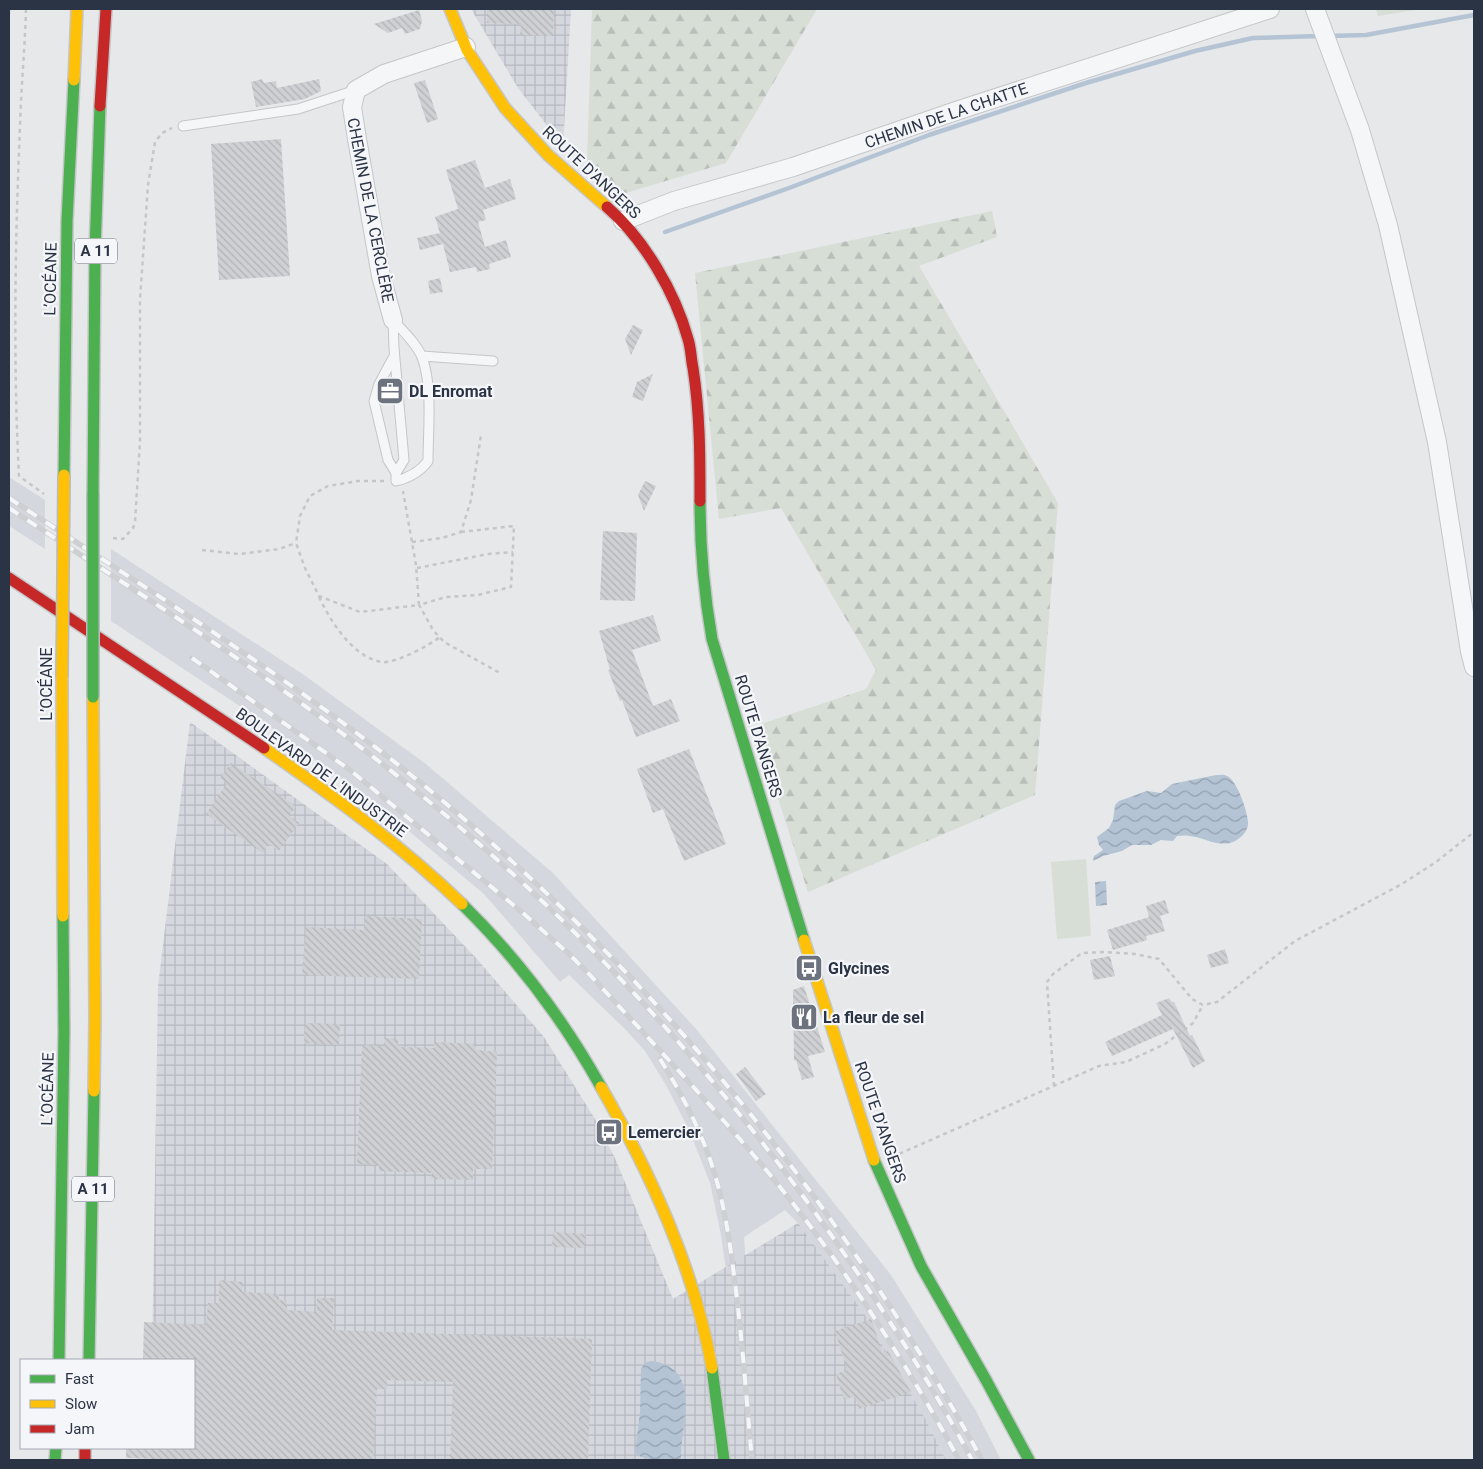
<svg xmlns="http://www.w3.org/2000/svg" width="1483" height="1469" font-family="Roboto,sans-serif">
<defs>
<pattern id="industrial-grid" width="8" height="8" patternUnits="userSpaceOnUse" patternTransform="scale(1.25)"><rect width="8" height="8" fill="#d4d7dd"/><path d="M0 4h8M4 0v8" fill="none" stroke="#b6b9bf"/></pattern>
<pattern id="grass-tufts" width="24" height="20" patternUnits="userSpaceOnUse" patternTransform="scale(1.25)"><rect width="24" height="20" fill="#d6ded6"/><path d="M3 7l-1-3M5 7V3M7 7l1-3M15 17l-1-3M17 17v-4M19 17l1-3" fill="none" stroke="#b8bfb9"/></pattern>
<pattern id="forest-firs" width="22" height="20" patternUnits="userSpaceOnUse" patternTransform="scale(1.25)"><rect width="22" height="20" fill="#d6ded6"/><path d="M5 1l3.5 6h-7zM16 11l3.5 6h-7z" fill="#b8bfb9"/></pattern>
<pattern id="water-waves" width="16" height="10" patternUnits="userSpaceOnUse" patternTransform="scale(1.25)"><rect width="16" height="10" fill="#b4c4d5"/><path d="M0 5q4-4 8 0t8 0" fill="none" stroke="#93a0af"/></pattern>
<pattern id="building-back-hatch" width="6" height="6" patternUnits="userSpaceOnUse" patternTransform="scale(1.25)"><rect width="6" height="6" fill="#ced0d3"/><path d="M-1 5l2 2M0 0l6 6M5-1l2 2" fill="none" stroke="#b1b3b6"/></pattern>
</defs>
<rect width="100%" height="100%" fill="#e6e8ea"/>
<path fill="#d4d7dd" d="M9,477L45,500V549L9,526Z
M111,549L304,675L426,764L553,873L697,1030L891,1275L976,1411L1001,1460H946L926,1420L863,1312L798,1223L785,1210L744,1237L759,1460L729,1292L721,1235L710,1183L690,1132L666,1085L645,1051L625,1029L569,975L560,982L484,894L380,807L258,718L111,621Z"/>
<path fill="url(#industrial-grid)" d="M471,9H571L563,146L518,88Z
M190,722L387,864L477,959L544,1037L595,1119L615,1158L673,1299L798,1223L863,1312L926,1420L946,1460H151V1448H194V1360H152L158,986Z"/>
<path fill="url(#grass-tufts)" d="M1376,9H1420L1378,16Z"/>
<path fill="url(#forest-firs)" d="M592,9H817L726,163L619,195L587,165Z
M992,211L997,237L919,266L1058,503L1035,795L808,892L755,726L866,689L876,670L781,508L719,519L695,273Z"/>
<path fill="#d6ded6" d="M1086,859L1091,936L1057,939L1051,862Z"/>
<path fill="url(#water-waves)" d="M1216,775C1219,775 1224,774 1227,776C1237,780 1249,814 1248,825C1247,833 1238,841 1230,843C1213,846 1204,837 1189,836C1185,835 1181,836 1177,836L1173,841L1161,840L1151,845H1132L1122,851L1103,856L1093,861L1094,856L1103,850L1099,845L1097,837L1109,828L1113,820L1115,805L1119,801L1147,791L1161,793L1172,784Z
M1106,881L1107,905L1096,906L1095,882Z
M651,1361C704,1367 680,1425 681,1460C670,1460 640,1462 635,1452L640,1412L641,1369L645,1363Z"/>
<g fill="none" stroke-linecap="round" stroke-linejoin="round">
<path stroke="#b4c4d5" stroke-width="4.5" d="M1329,36L1366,35L1474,15
M665,232L789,188L929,135L1086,83L1195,51L1253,38L1321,36"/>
</g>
<path fill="url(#building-back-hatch)" d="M487,9H554L553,36L520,35L521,24L487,23Z
M419,10L422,21L420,29L405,34L402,28L388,33L374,24Z
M262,79L264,83L276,81L277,88L319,79L321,91L305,99L256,107L251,82Z
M425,80L438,119L427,123L414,83Z
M281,139L290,276L219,280L211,144Z
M475,160L485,188L510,179L516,199L483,210L486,220L478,222L485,247L506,240L511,257L489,264L490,269L477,272L476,267L450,272L443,244L420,250L417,238L440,233L435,217L458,209L446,170Z
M440,278L443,292L430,294L428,281Z
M633,325L643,330L631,355L625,339Z
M653,374L643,401L632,397L637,382Z
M645,481L656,486L644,511L638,495Z
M603,531L637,533L635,601L600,600Z
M653,615L661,641L632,650L653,706L671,699L680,721L636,737L622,700L620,701L608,670H610L599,631Z
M689,749L726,844L684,861L663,809L653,813L637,769Z
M231,763L296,806L289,816L299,823L279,851L269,844L263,853L206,814L227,783L220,778Z
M1165,900L1169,913L1160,916L1165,931L1146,936L1147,940L1113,950L1107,930L1149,917L1146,906Z
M365,916L422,919L419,979L302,975L306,927L364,930Z
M1225,949L1229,963L1211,968L1207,955Z
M1110,956L1115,976L1094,980L1090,960Z
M804,986L825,1052L808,1056L814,1077L802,1080L796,1060L794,1061L793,990Z
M1169,998L1172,1002H1174L1190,1036L1192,1035L1205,1061L1193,1068L1173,1029L1112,1056L1105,1042L1162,1015L1156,1003Z
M305,1023L340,1024L339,1045L304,1043Z
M384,1038L398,1039V1047L434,1048V1042L476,1044V1050L497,1052L492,1169H473V1180L431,1179L432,1173L379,1171V1165L357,1164L362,1045L384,1046Z
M745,1067L766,1094L756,1101L736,1074Z
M553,1232L586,1234L584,1248L552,1247Z
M219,1280L243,1282L242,1292L279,1294V1300L287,1301V1310L317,1312V1298H334L332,1330L592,1339L588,1460H450L453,1382L387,1380V1389H377L373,1460H182L126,1458V1448H194V1360H143L144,1322L206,1325L208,1303H219Z
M871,1319L883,1353L888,1351L911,1392L859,1409L855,1396L844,1400L836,1374L847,1370L835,1331Z"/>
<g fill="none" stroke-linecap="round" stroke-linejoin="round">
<g stroke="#c4c6c8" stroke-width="11">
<path id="lane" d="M183,126L298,109L356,90
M393,320C403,331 416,343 422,357C433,387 428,430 428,461C420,472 408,478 396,481V473L404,460L394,348Z
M394,356L379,384L374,401L388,460L396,473
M422,356L493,361"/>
</g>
<g stroke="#c4c6c8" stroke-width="20">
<path id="street" d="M1315,9L1360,130L1388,225L1437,442L1470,651L1474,667
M623,221L674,201L793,167L959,110L1270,9
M393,320L381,276L357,139L352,107L356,90L384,74L466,47"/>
</g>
<g stroke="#c4c6c8" stroke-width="14">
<path id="fast" d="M64,475L67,221L74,80
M93,494L95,251L100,106
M700,501C700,548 704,593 712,639L804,940
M462,904C517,958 563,1019 601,1087
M874,1160L921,1266L986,1380L1029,1460
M59,1360L64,1032L63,916
M89,1360L94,1091
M712,1368L724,1460
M55,1460L56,1448"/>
</g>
<g stroke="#c4c6c8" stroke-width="14">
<path id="slow" d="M450,9L467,50L505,108L548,155L607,207
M74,80L77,9
M62,677L63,916
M93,697L95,1018L94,1091
M264,748C333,796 401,845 462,904
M804,940L874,1160
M601,1087C651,1174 694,1268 712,1368"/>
</g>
<g stroke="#c4c6c8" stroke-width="14">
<path id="jam" d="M100,106L106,9
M607,207C644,239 675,292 688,339C691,348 691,359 693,368C700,413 700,456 700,501
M9,578L264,748
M85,1448V1460"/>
</g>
<path stroke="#c5c6ca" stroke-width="2.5" stroke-dasharray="4 4" stroke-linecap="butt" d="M26,9C25,48 21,87 20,127C15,243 13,360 19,476L44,494
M9,14V9
M384,481H358L328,486L310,496L300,516L296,543L305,568L319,596L360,612L419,605L416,565L403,491
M461,532L514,526L511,587L478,595L446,597L419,605L433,630L444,642L500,673
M113,538L123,539L133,528L135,522L140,442V299L148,185L155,142L162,133L172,128
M412,542L442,538L461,532L471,500L481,435
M202,550L239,554L279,549L296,543
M417,568L488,554L513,552
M319,597C331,622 352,656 381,662C395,664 428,646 440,637
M1054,1086L1047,982L1053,974L1082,953L1106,952L1135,954L1159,959L1192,999L1203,1005L1217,1002L1295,941L1402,884L1436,862L1474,832
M892,1157L1099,1066L1126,1062L1165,1044L1193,1023L1203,1005"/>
<use href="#lane" stroke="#f5f6f7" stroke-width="9"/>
<use href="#street" stroke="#f5f6f7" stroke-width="18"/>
<use href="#fast" stroke="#4caf50" stroke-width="11"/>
<use href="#slow" stroke="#ffc107" stroke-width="11"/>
<use href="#jam" stroke="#c62828" stroke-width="11"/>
<g stroke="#cecfd2" stroke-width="5.5">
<path id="rail" d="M9,498C148,590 291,678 421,783C651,970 840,1201 982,1460
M9,508C147,599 288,686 416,791C590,931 740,1098 865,1284C903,1341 940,1399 972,1460
M192,658L350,770L523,913L569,954L590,975C650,1040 711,1104 767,1171C841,1261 904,1359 959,1460
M660,1059C682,1094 703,1134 715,1175C724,1205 729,1236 733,1268C742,1332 746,1396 752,1460"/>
</g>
<use href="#rail" stroke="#f4f6f9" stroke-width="4" stroke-dasharray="11" stroke-linecap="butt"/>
<g stroke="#b8bbbf" stroke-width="14" stroke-linecap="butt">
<path id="fast-bridge" d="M93,494V697"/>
</g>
<g stroke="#b8bbbf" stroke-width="14" stroke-linecap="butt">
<path id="slow-bridge" d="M62,677L64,475"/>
</g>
<use href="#fast-bridge" stroke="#4caf50" stroke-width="11"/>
<use href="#slow-bridge" stroke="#ffc107" stroke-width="11"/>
</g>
<defs>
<g id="office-square" transform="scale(1.4375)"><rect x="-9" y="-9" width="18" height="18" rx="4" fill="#6c737f" stroke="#f4f6f9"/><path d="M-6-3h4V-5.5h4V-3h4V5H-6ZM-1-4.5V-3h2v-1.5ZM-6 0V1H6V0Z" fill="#fff"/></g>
<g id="bus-square" transform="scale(1.4375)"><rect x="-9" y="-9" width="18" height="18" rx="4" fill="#6c737f" stroke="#f4f6f9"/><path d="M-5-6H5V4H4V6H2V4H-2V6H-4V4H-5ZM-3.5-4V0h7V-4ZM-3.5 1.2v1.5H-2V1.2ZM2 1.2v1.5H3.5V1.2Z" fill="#fff"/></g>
<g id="restaurant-square" transform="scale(1.4375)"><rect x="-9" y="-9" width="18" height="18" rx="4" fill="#6c737f" stroke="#f4f6f9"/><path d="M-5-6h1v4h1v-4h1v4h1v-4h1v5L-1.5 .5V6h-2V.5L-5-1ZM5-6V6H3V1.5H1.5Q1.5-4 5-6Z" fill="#fff"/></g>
</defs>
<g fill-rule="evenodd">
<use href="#office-square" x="390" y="391"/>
<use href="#bus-square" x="809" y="968"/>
<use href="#restaurant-square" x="804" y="1017"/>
<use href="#bus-square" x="609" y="1132"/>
</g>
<g text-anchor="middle" stroke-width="4.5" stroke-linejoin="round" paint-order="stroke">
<g fill="#f4f6f9" stroke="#676e7b" stroke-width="1">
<rect x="75" y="238.5" width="42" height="25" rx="4"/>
<rect x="72" y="1176.5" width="42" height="25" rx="4"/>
</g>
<g font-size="15" font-weight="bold" fill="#2b3445">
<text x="96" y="256">A 11</text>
<text x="93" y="1194">A 11</text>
</g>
<g font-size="16" fill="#2b3445" stroke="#f4f6f9">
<text transform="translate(946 115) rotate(-19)" y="6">CHEMIN DE LA CHATTE</text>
<text transform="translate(592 172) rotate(43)" y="6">ROUTE D'ANGERS</text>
<text transform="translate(371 210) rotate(79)" y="6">CHEMIN DE LA CERCLÈRE</text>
<text transform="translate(50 279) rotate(-89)" y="6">L’OCÉANE</text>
<text transform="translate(46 684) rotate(-90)" y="6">L’OCÉANE</text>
<text transform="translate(759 736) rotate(73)" y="6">ROUTE D'ANGERS</text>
<text transform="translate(322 772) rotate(36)" y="6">BOULEVARD DE L'INDUSTRIE</text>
<text transform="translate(47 1089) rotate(-89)" y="6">L’OCÉANE</text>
<text transform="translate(881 1122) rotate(71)" y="6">ROUTE D'ANGERS</text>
</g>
<g font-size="16" font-weight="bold" fill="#2b3445" stroke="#f4f6f9" text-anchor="start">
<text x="409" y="397">DL Enromat</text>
<text x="828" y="974">Glycines</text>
<text x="823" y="1023">La fleur de sel</text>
<text x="628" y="1138">Lemercier</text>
</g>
</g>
<rect width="1483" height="1469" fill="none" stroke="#2b3445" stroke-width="20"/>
<rect x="20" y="1359" width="175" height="90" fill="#f4f6f9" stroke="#a4a8b1"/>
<rect x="30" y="1375" width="25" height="8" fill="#4caf50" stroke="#a4a8b1"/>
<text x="65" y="1384" font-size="15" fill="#2b3445">Fast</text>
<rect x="30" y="1400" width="25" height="8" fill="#ffc107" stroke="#a4a8b1"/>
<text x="65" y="1409" font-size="15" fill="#2b3445">Slow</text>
<rect x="30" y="1425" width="25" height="8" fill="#c62828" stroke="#a4a8b1"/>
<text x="65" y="1434" font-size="15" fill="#2b3445">Jam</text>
</svg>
